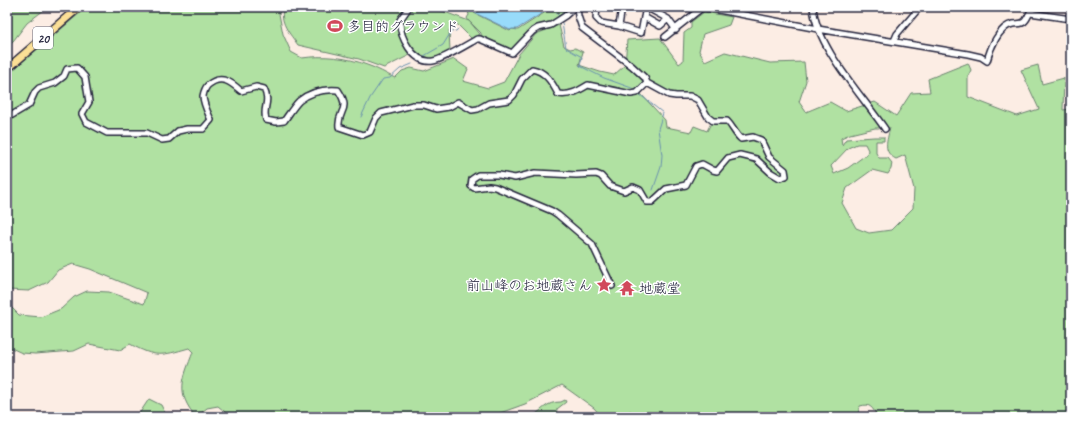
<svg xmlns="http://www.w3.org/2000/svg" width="1078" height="424" font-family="Caveat,'Klee One',sans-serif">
<rect width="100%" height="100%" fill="#fcede4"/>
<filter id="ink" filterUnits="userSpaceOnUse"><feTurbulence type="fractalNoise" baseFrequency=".025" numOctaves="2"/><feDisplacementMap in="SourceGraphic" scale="8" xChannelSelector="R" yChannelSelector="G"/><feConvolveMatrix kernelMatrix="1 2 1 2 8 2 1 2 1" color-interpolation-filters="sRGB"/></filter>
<g filter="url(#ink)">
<path fill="#b0e1a2" stroke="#69826e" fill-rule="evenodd" d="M7,7H48L27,23L7,49Z
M87,7H282L279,14L283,34L291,52L302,58C322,55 347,57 367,65C377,68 386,74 395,78L402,71L411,68L424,71L454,59L468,69L463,81L488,88L504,82L519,54L536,34L559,25L564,46L570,49L575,48L583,52L579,65L600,72L614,75L625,65L627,40L660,38L679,64L683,61L684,33L691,28V22L704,12L732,17L729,25L703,34L699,51L705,61L725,52L770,63L804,62L806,81L799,102L806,112L830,102L846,111L875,102L896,116L911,93L930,92L928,79L968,63L971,70L968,76V97L1017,116L1039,109L1021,70L1038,65L1042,84L1064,78L1063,110L1071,109V417H878C872,408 871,403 860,406L857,417H635V415L631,411L602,417L594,408L562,385L525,404L489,417H226L224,411L218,406L207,408L196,417C175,392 183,379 193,352L189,348C161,356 156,358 130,344L120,350L89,344L74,351L35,354L22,353L9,347L7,348V75ZM648,81L669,93L700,100L709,116L713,119L707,131L694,126L691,132L666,127L665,120L641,94L639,89ZM875,128H890C887,141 882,152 896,159L905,155L914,189L913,208L891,230L869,233L856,228L842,203L847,188L872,170L888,174L891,169L892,163L888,158H879L876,153V141H884V137H874L846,139L842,145L841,138L850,134ZM857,144H865L868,150L867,154L848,168L834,174L831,166L848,148ZM73,264L90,269L147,293L144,304L109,292L87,291L74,297L61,309L41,317L19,315L9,305L8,290L29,291L48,282L58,270Z
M284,7H407L399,16L398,20L400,35L405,47L412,54L384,68L359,59L298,45C290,34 278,21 284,7Z
M411,7H431L469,21L480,34L472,39L457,24L449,30L450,51L432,59L419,54L410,46L405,34L403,21Z
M467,7H483L474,13L510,31L512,29L518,30L544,13L546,7H570L550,23L544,24L512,49H509L481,37V33L468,20L467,18L469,15Z
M149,399L161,405L166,415L164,417H137Z
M565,400L566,402L557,409L556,417H531C544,410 545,402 561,402Z"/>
<path fill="#98dbfa" stroke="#6991ae" d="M484,7H545L544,12L517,29H512L510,30L475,13L480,11Z"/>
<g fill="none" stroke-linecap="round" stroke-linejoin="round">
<path stroke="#6991ae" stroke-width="1" d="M543,8L554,11L559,16
M562,23L566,48L582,57L580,66L604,78L637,90
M424,56L443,45L451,32L456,31L458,29
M639,94L663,113L658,129L662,155L661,167L653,190
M361,117L370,98L383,79L390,78L400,69L412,64"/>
<g stroke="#22223b" stroke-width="8">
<path id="minor" d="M409,7L400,20C399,36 413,64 433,61C442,60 468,44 477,39H480L512,53L533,31L538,28L551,25L565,16L575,7
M597,7L596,18L601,23L619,26L641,33L646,7L668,19L676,30
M703,7L818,29L968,54L981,57L987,61C990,49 999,26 1013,24C1017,23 1022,25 1025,21C1028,18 1030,11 1033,7
M813,7C817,48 862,95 885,129
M1030,13L1071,19
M644,17L660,26L668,19
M619,26L622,7
M665,37L703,7
M894,41L897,34L920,7
M7,118L29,105L35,92L39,88L55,83L64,76L67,69L77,68L85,77L89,102L82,114L86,122L107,133H147L162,140L169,139L178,131L187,129H203L211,120C208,113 203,103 203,96C204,91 205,88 208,85C221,74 231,82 241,91L256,87L264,89C271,103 262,107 266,120L276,122L284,121C289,114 294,106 299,101C310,92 325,89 338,90C352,111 337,110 339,127L363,135L370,132L376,118L381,113L413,105H424L436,109L449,107L458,102L472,110L478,109L489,103L509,100L514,95L522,79L532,69C545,71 552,82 558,94C570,96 578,91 588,85L631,94L637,93L647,83L645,78L632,66L582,28L578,16L577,7
M612,286L592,244L558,215L552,211L495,187L489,186L474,188L471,186L472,179L478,175H499L515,178L535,173L576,175L596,174L601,176L610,186L624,191L633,187L640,190L647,202H652L666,189L686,185L696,166L702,164L713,170L717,171L728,158L740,155L756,159L770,172L780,178L786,176L785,170L769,157L761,140L753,137L741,139C735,134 733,127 727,121H713L708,117L698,100L690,96H676L669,95L647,83"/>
</g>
<g stroke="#22223b" stroke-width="10">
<path id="major" d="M7,69L79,7"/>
</g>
<use href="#minor" stroke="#fff" stroke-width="5"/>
<use href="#major" stroke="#fbdf96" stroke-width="7"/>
</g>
</g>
<defs>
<g id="stadium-bare" transform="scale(1.2)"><path d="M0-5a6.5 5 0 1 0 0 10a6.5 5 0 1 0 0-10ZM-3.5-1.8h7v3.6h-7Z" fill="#d1495b" stroke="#fff" stroke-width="2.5" paint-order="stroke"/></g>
<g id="sight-bare" transform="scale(1.2)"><path d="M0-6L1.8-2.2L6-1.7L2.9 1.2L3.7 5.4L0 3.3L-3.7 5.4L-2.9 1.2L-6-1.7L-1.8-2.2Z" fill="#d1495b" stroke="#fff" stroke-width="2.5" paint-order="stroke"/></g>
<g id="temple-bare" transform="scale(1.2)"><path d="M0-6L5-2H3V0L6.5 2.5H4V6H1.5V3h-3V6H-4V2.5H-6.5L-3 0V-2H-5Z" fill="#d1495b" stroke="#fff" stroke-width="2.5" paint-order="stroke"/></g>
</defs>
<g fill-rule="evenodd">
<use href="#stadium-bare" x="335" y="26"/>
<use href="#sight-bare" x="604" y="285"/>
<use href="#temple-bare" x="627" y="288"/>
</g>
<g text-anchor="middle" stroke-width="3" stroke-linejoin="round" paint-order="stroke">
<rect fill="#fff" stroke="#646476" stroke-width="1" x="33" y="27" width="20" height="22" rx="3"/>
<g font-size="13" font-weight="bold" fill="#22223b">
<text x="43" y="43">20</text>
</g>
<g font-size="14" fill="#22223b" stroke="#fff" text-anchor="start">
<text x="347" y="31">多目的グラウンド</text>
<text x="592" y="290" text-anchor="end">前山峰のお地蔵さん</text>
<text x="639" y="293">地蔵堂</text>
</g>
</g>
<rect width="1078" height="424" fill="none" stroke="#fff" stroke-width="24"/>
<rect x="12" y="12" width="1054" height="400" fill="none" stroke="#22223b" stroke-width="1.5" filter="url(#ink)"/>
</svg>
